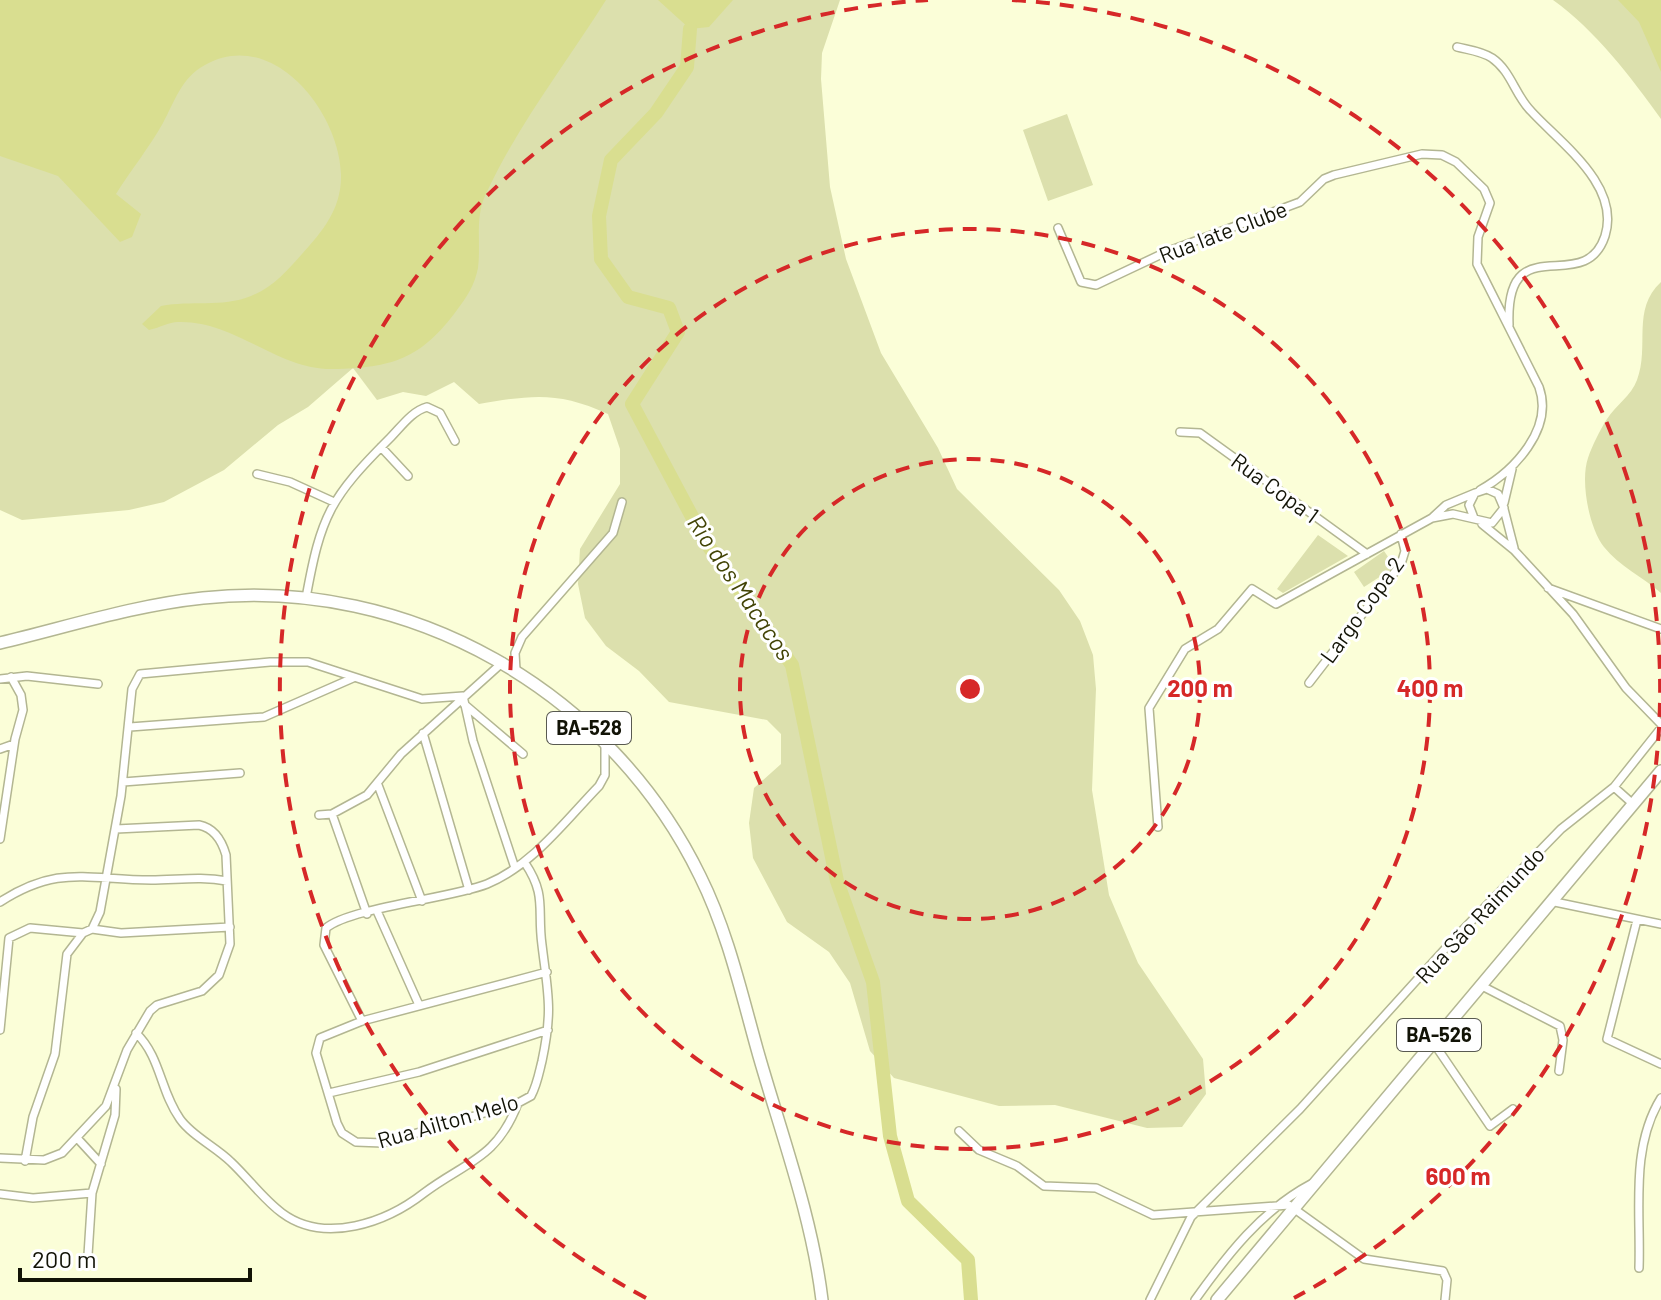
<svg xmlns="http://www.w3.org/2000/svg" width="1661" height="1300" font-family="Barlow,sans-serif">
<rect width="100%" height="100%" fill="#fbfed8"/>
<path fill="#dce0ad" d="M531,0H840L822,53L821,79L830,187L846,259L881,353L938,448L957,489L1059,590L1080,621L1093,655L1096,689L1092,790L1109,895L1138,963L1203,1059L1206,1094L1182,1127L1147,1128L1055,1105L999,1106L894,1078L870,1051L850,983L829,952L787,922L753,858L749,823L754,788L781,764V734L767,720L669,702L639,671L606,646L585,618L578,584L580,549L620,484V449L608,414C558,391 532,395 479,404L454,382L426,396L403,392L377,400L353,368L308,407L278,425L224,470L164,502L129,510L22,520L0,510V117L196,58Z
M1553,0H1647L1661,22V119C1631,77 1595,30 1553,0Z
M1067,114L1093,185L1048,201L1023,130Z
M1661,282V593C1643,577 1619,566 1604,547C1589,528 1580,481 1588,458C1592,446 1600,430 1607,419C1616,405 1631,396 1637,380C1650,346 1631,310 1661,282Z
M1318,535L1348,556L1283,593L1277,589Z
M1384,551L1395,567L1364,587L1354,572Z"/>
<path fill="#d9de90" d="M0,0H606C565,65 517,126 485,196C475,218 481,244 478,268C475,284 467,297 457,310C421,359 392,368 333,369C277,370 235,320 178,322C169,322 159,328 149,330L142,324L161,306C191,300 221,308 251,296C272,288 288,270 302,254C323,231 342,208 341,174C339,111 272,27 205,65C181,78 175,101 163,123C149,148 131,170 116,194L141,214L132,237L120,242L58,176L0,156Z
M658,0H733L709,27L690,29Z
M1618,0H1661V72L1639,22Z"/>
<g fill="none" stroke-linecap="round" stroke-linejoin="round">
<path stroke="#d9de90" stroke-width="14" d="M690,29L687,67L656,113L611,160L599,216L601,259L628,297L669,308L678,332L632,404L705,541L792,665L837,881L873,982L890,1136L908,1201L968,1260L971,1300"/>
<g stroke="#b3b692" stroke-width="10">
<path id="minor" d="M1457,47C1469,50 1481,51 1492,58C1511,71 1515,95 1531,111C1560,143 1621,185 1605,236C1584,299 1505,224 1509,325
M1058,228L1081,282L1096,285L1166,252L1300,202L1324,179L1334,175L1422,154L1442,155L1456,162L1484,189L1490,203L1478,237L1477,264L1539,387C1554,429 1514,471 1480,490
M1180,432L1200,433L1367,554
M381,447L408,476
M257,474L290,482L334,502
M1504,503L1512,469
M1504,509L1514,548
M1433,517L1446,505L1475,493
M1482,524L1514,550L1573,614L1626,688L1661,724
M1548,588L1661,629
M306,598C321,515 330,498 390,438C401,427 412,411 427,407L440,413L455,441
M516,670L515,653L522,637L613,533L622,502
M0,679L27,676L98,684
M1309,683L1401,564L1405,551L1401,534
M464,704L523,754
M130,727L264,717L353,678
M423,733L469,890
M0,749L14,744
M123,782L240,773
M378,785L422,901
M1614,787L1633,804
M332,814L367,914
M319,815L332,814L367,795L401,754L503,662
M1158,827L1149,708L1185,649L1218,629L1252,589L1276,604L1432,518L1453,514L1492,523L1504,508L1498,494L1487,489L1475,493L1469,505L1474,518
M0,839L15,739L23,710L21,695L11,677
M525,863C547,896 537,909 542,945C548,995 553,1009 542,1061C539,1073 537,1085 531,1096L518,1103L383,1143L356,1142L342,1133L337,1123L316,1053L320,1038L362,1021L547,972
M1550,901L1661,924
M0,902C59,864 88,880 151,880C177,880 201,876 227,881
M377,911L419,1005
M1637,920L1607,1039L1661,1064
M92,929L121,933L230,927
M1480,985L1560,1026L1563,1040L1559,1071
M362,1021L324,945L326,928C352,907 449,899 487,884C533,865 565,821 599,786L605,775V744
M0,1030L9,938L30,928L83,933
M136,1033C161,1057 160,1091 180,1119C192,1136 216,1147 231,1162C248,1178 264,1200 282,1213C325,1245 387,1222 424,1193C465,1162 497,1159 518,1103
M1433,1042L1490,1126L1513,1109
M329,1093L419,1072L548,1030
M959,1131L979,1150L1017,1166L1044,1186L1096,1188L1153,1215L1289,1205L1364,1259L1443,1271L1447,1280L1445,1300
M78,1139L101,1164
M0,1158L44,1160L62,1153L106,1106L127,1050L150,1011L157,1005L202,991L219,975L230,944L226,855C222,841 214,828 199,825L116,829
M25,1161L33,1117L55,1054L67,954L83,933L92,929L100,912L121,796L132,689L140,674L270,662H308L422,699L463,696L473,741L515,868
M0,1194L33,1198L92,1193
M88,1255L92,1193L115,1115L116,1089
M1639,1268C1641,1211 1630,1148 1661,1098
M1150,1300L1191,1217L1300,1109L1453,940L1561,829L1614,787L1661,728
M1195,1300C1227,1255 1262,1210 1311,1184"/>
</g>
<g stroke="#b3b692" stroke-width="14">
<path id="primary" d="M0,643C67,627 135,605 203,598C409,576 610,691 700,876C728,932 742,996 759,1056C782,1136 812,1217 822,1300
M1217,1300L1661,771"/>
</g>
<use href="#minor" stroke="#fff" stroke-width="7"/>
<use href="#primary" stroke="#fff" stroke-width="11"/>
</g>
<g fill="none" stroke="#d62828" stroke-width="4" stroke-dasharray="14 10">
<circle cx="970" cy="689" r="230"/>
<circle cx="970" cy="689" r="460"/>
<path d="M646 1298A690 690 0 0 1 928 0M1012 0A690 690 0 0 1 1294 1298"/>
</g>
<g text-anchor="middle" stroke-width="6" stroke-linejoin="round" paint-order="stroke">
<g fill="#fff" stroke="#595a51" stroke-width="2">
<rect x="547" y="712" width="84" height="32" rx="6"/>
<rect x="1397" y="1019" width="84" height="32" rx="6"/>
</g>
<g font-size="20" font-weight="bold" fill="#121306">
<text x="589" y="735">BA-528</text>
<text x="1439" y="1042">BA-526</text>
</g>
<g font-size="22" fill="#121306" stroke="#fff">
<text transform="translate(1223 232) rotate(-21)" y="8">Rua Iate Clube</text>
<text transform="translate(1275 488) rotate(36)" y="8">Rua Copa 1</text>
<text transform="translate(1362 610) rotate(-54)" y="8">Largo Copa 2</text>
<text transform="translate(1480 915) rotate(-47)" y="8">Rua São Raimundo</text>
<text transform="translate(448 1121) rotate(-16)" y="8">Rua Ailton Melo</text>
</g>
<g font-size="24" font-style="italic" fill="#424406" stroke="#fff">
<text transform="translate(740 588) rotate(56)" y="8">Rio dos Macacos</text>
</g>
</g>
<circle cx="970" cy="689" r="12" fill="#d62828" stroke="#fff" stroke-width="4"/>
<g font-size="24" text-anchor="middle" font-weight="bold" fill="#d62828" stroke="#fff" stroke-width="6" stroke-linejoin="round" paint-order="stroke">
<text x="1200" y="697">200 m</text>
<text x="1430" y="697">400 m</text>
<text x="1458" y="1185">600 m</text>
</g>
<path d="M20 1268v12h230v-12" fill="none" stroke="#121306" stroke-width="4"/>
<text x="32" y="1268" font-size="24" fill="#121306" stroke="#ffffff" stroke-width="6" paint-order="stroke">200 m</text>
</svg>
